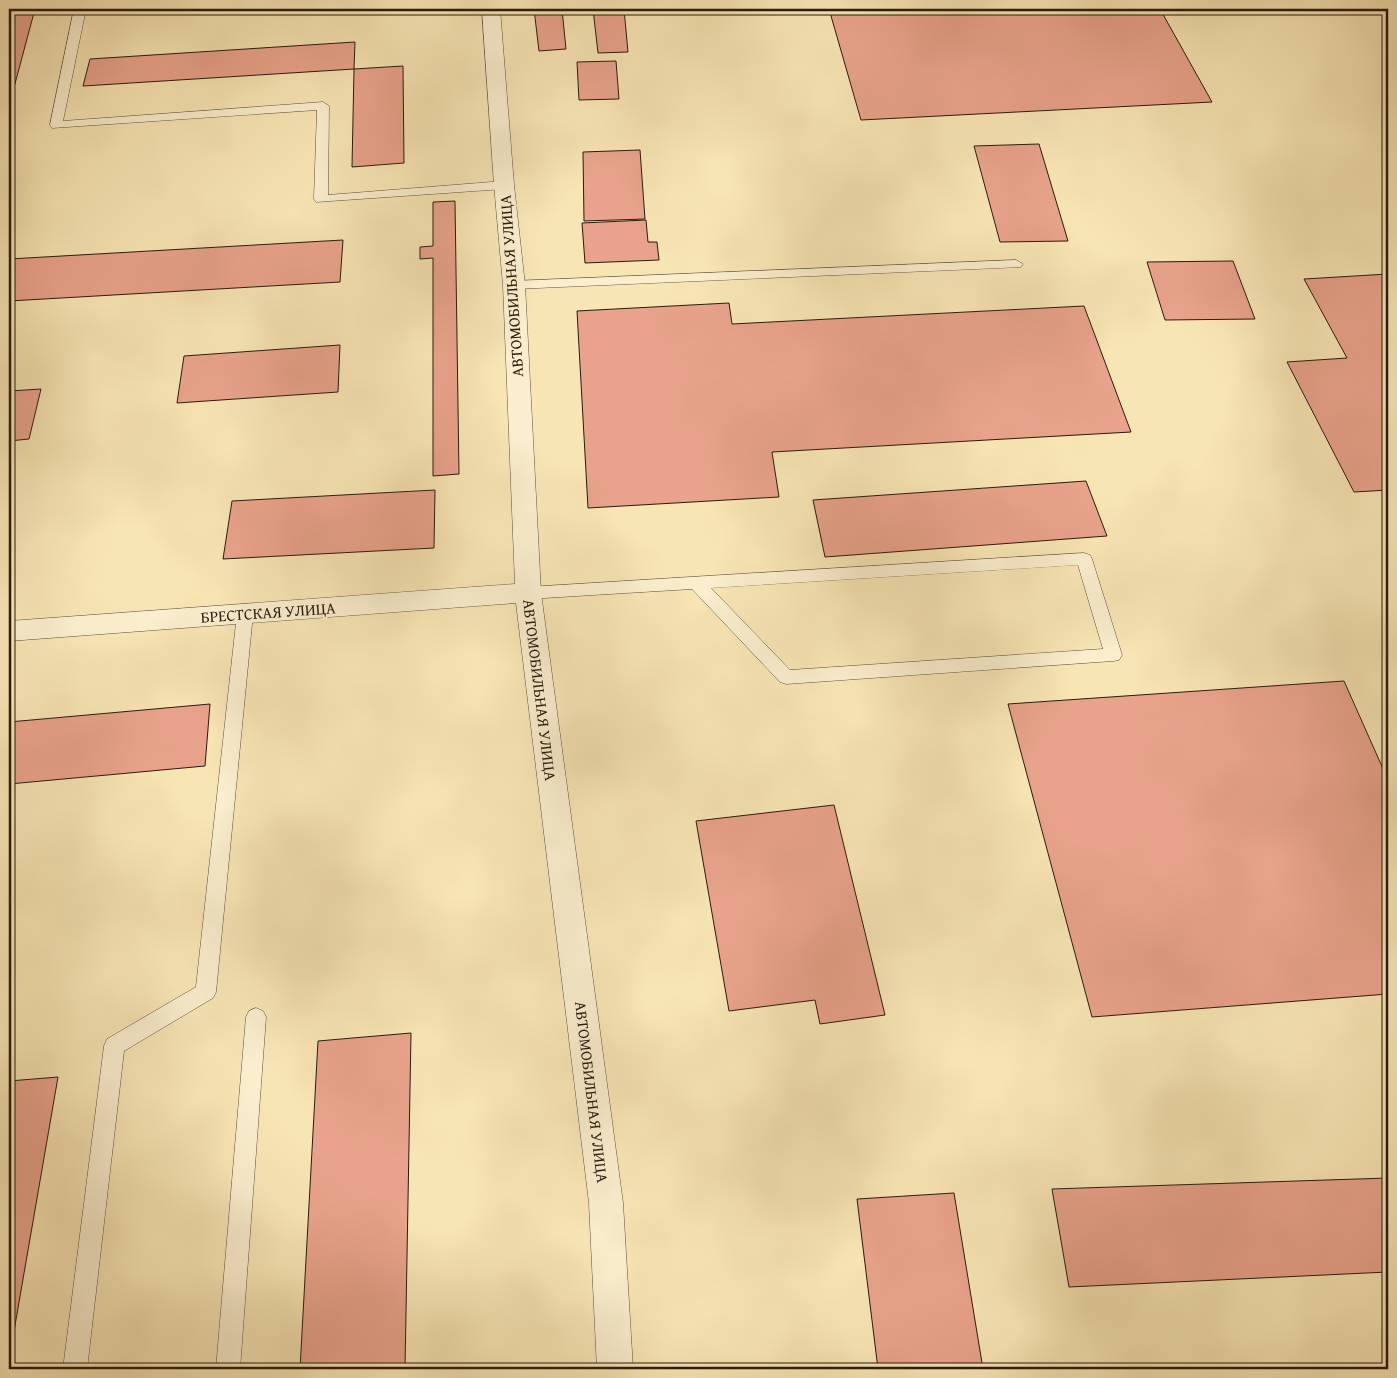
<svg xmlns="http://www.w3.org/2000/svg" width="1397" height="1378" font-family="'Gentium Book Plus',serif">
<rect width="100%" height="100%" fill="#f8e5b4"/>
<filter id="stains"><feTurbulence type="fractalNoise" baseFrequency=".004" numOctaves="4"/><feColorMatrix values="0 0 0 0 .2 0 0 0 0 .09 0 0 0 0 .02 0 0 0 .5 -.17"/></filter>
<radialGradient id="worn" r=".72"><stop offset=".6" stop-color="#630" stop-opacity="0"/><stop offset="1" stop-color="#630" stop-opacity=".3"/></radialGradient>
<path fill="#e9a38c" stroke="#281b0d" d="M9,9H35L9,106Z
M534,9H562L566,49L539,51Z
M593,9H624L628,52L598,53Z
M829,9H1160L1212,102L861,120Z
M355,42L354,69L83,86L90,59Z
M616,61L619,99L579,100L577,62Z
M403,66L404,163L352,167L354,69Z
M1039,144L1068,241L1000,242L974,146Z
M640,150L645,219L584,221L583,152Z
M455,201L459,474L433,476V258L420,259V247L433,246V202Z
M646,220L648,242H657L659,260L585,263L582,223Z
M343,240L340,282L9,301V259Z
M1233,261L1255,319L1165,320L1147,262Z
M1388,274V490L1354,492L1287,362L1347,358L1304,279Z
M729,303L732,324L1084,306L1131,432L772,452L779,497L588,508L577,311Z
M340,345L338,392L177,403L184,356Z
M41,389L29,439L9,441V391Z
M1086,481L1107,536L825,557L813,500Z
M435,490L434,548L223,559L232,501Z
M1344,681L1388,780V994L1092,1017L1008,704Z
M210,704L205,766L9,784V722Z
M834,805L885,1015L820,1024L815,1000L729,1011L696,821Z
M411,1033L405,1369H300L318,1041Z
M58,1077L9,1360V1081Z
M1388,1178V1272L1069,1287L1052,1189Z
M954,1193L983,1369H878L857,1199Z"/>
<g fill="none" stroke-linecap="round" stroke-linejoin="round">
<g stroke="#5c4e37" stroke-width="1">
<path id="service" d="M74,9H86L63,121L323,102L329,106L328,195L504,181L511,185L504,189L316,202L314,199L317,110L52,128L50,125Z
M1016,260L1023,264L1021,267L514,289L507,285L514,281Z
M1084,553L1090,555L1092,559L1122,655L1119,660L1113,661L786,684L780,682L692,589L528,599L522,597L520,593L522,589L528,587ZM1078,565L1103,649L790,670L711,588Z
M245,608L251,610L253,614L216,992L213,998L124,1051L87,1369H63L104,1046L107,1039L196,987L237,614L239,610Z
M256,1008L263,1011L266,1017L240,1369H216L246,1017L249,1011Z"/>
</g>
<g stroke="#5c4e37" stroke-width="1">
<path id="minor" d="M482,9H500L514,185L525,285L541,593L623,1203L633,1369H597L589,1203L516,603L9,641V621L515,584L503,285L494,185Z"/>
</g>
<use href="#service" fill="#faeece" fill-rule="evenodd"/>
<use href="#minor" fill="#faeece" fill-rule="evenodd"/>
</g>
<g text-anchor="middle" stroke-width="4.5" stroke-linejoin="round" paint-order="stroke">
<g font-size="16" fill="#281b0d" stroke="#faeece">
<text transform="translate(511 286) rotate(-94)" y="6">АВТОМОБИЛЬНАЯ УЛИЦА</text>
<text transform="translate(268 612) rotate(-4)" y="6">БРЕСТСКАЯ УЛИЦА</text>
<text transform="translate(540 690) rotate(83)" y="6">АВТОМОБИЛЬНАЯ УЛИЦА</text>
<text transform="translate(592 1092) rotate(83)" y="6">АВТОМОБИЛЬНАЯ УЛИЦА</text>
</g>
</g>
<rect width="1397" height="1378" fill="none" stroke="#f8e5b4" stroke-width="30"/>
<rect x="10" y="10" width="1377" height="1358" fill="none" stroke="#281b0d" stroke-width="2.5"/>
<rect x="15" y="15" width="1367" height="1348" fill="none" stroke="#281b0d"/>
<rect width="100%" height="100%" filter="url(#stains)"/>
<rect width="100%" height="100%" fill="url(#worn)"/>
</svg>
